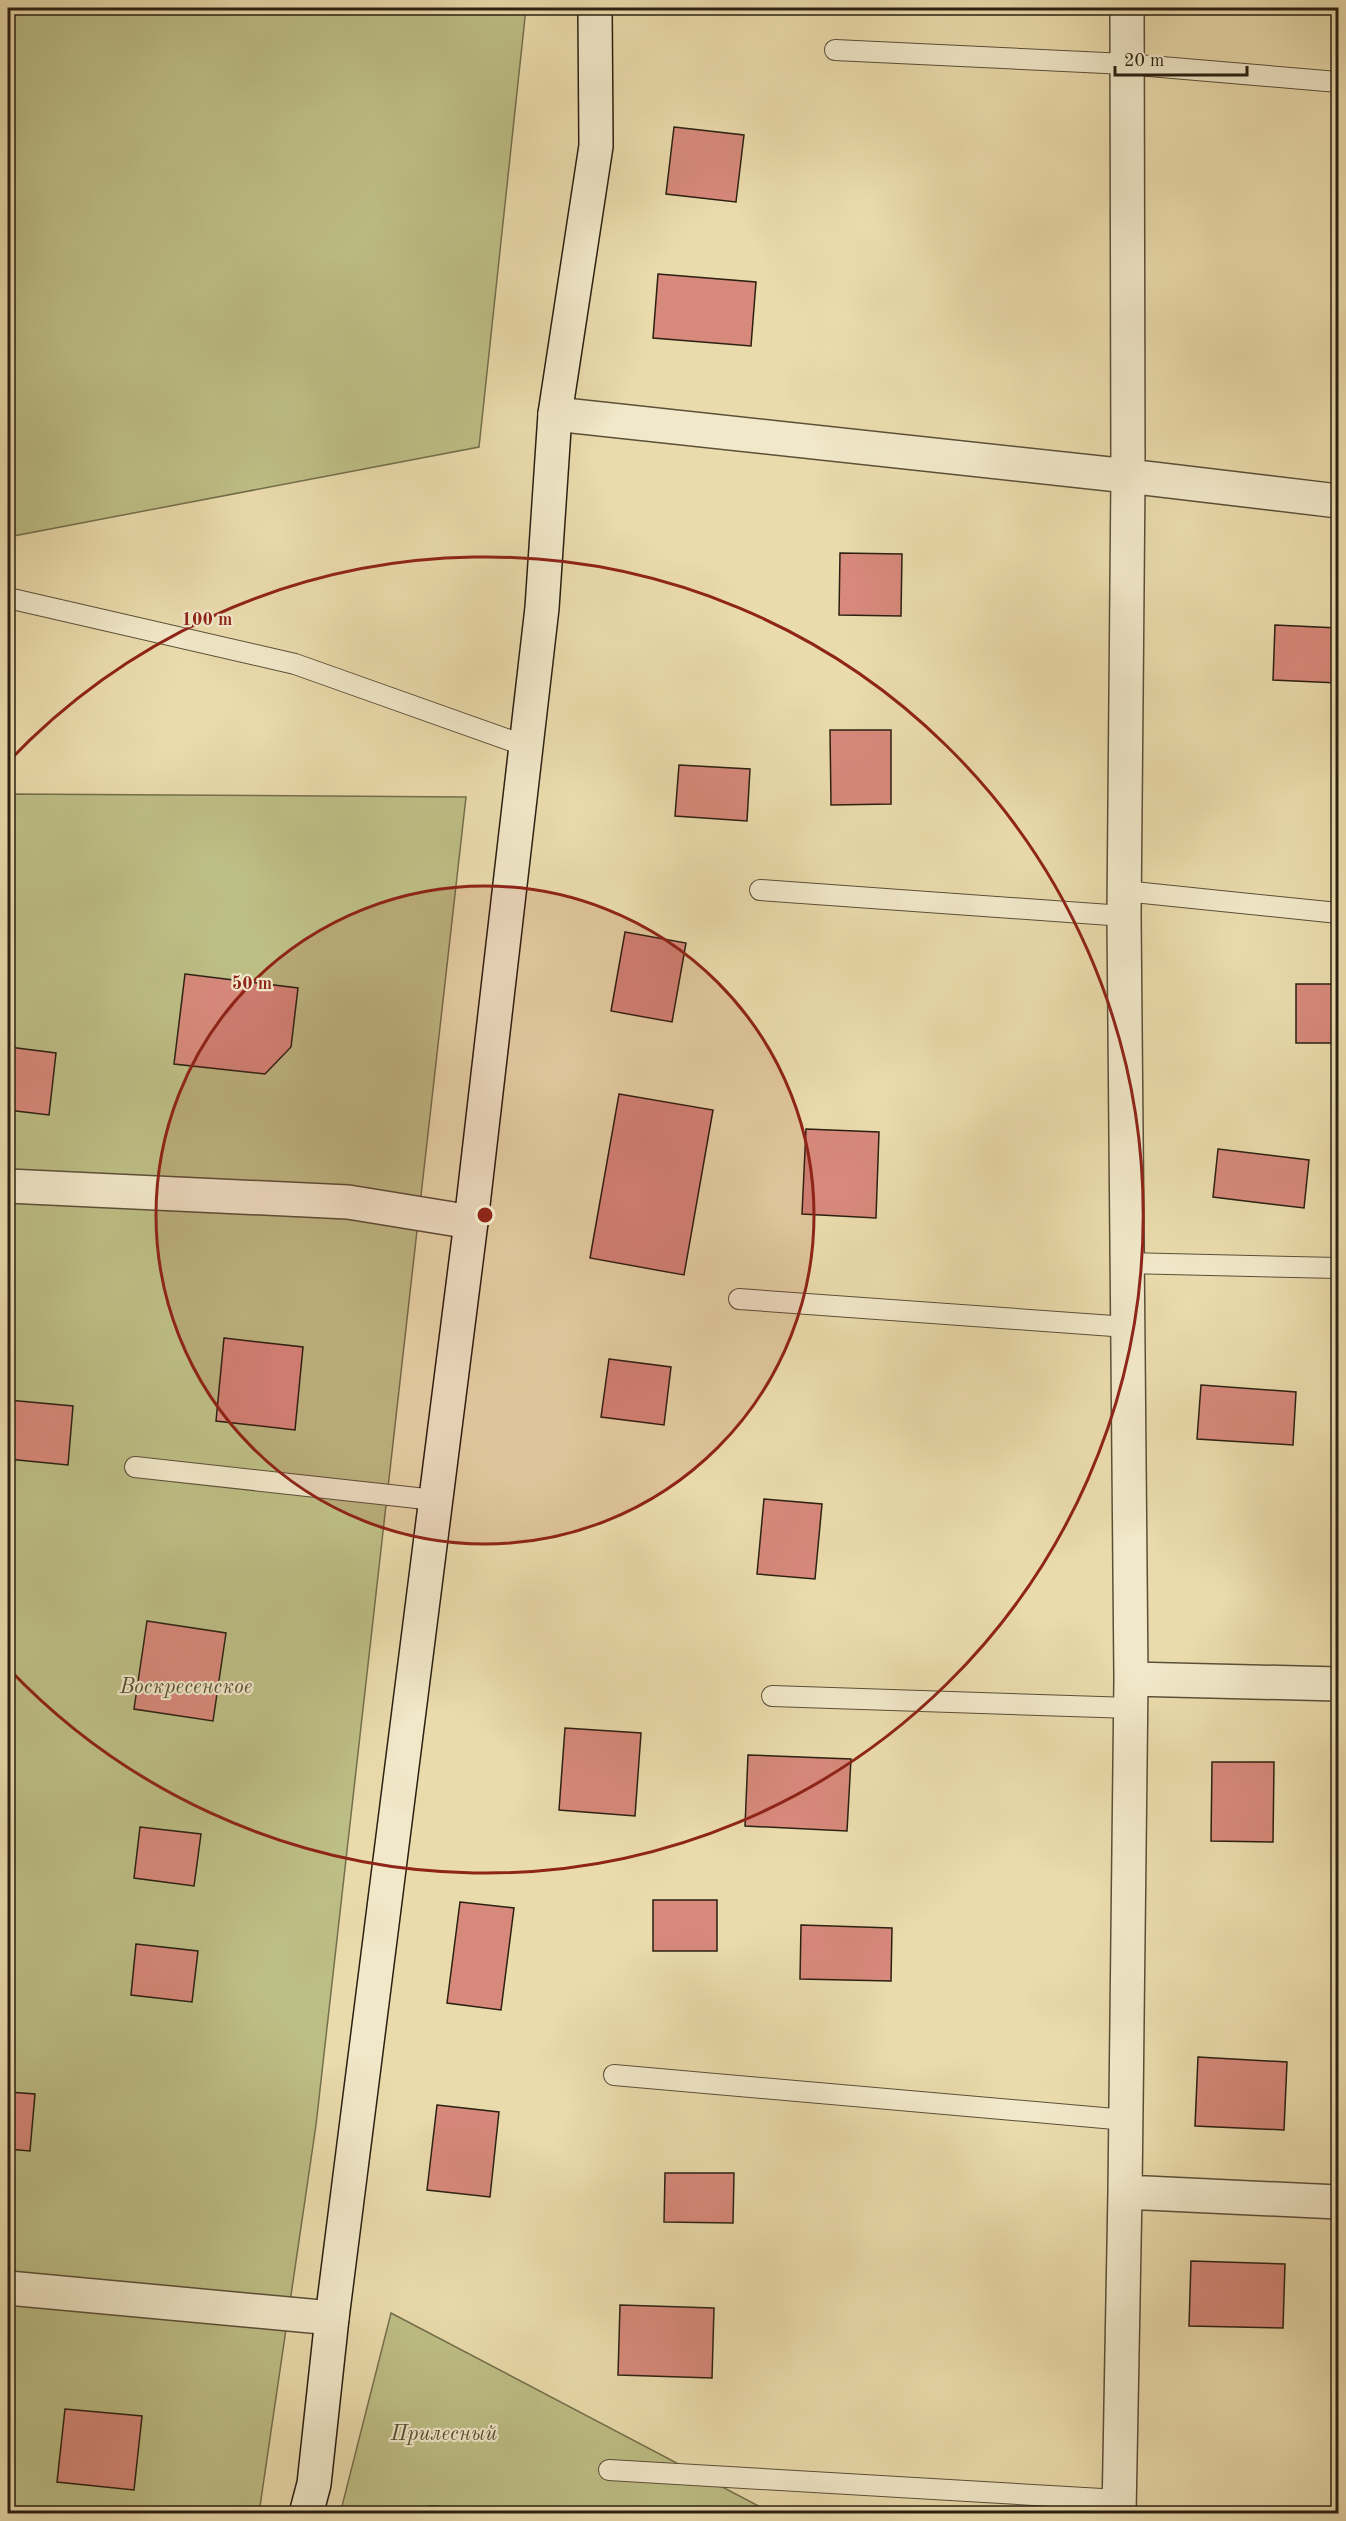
<svg xmlns="http://www.w3.org/2000/svg" width="1346" height="2521" font-family="'Old Standard TT',serif">
<rect width="100%" height="100%" fill="#eadbac"/>
<filter id="stains"><feTurbulence type="fractalNoise" baseFrequency=".00333" numOctaves="4"/><feColorMatrix values="0 0 0 0 .2 0 0 0 0 .09 0 0 0 0 .02 0 0 0 .5 -.17"/></filter>
<radialGradient id="worn" r=".72"><stop offset=".6" stop-color="#630" stop-opacity="0"/><stop offset="1" stop-color="#630" stop-opacity=".3"/></radialGradient>
<path fill="#bdbe85" stroke="#746f4c" stroke-width="1.5" d="M8,8H526L479,447L8,537Z
M8,794L466,797L316,2125L259,2513L8,2514Z
M391,2313L772,2513L340,2514Z"/>
<path fill="#d7897b" stroke="#2b2012" stroke-width="1.5" d="M674,127L744,135L736,202L666,194Z
M658,274L756,282L751,346L653,338Z
M840,553L902,554L901,616L839,615Z
M1275,625L1338,628V683L1273,680Z
M830,730H891V804L831,805Z
M679,765L750,769L747,821L675,816Z
M625,932L686,943L672,1022L611,1011Z
M185,974L298,988L291,1047L265,1074L174,1064Z
M1296,984H1338V1043H1296Z
M9,1047L56,1053L49,1115L8,1110Z
M619,1094L713,1110L684,1275L590,1258Z
M806,1129L879,1132L876,1218L802,1214Z
M1218,1149L1309,1160L1304,1208L1213,1197Z
M224,1338L303,1347L295,1430L216,1421Z
M609,1359L671,1367L664,1425L601,1417Z
M1201,1385L1296,1392L1293,1445L1197,1439Z
M8,1400L73,1406L68,1465L8,1459Z
M764,1499L822,1504L815,1579L757,1574Z
M147,1621L226,1633L213,1721L134,1709Z
M565,1728L641,1733L635,1816L559,1810Z
M748,1755L851,1759L847,1831L745,1826Z
M1212,1762H1274L1273,1842L1211,1841Z
M140,1827L201,1834L194,1886L134,1878Z
M653,1900H717V1951H653Z
M460,1902L514,1908L501,2010L447,2003Z
M801,1925L892,1928L891,1981L800,1979Z
M136,1944L198,1951L192,2002L131,1995Z
M1198,2057L1287,2062L1284,2130L1195,2126Z
M8,2092L35,2094L30,2151L8,2149Z
M437,2105L499,2112L490,2197L427,2190Z
M665,2173H734L733,2223L664,2222Z
M1191,2261L1285,2264L1283,2328L1189,2326Z
M620,2305L714,2308L712,2378L618,2375Z
M65,2409L142,2416L134,2490L57,2482Z
M430,2506L501,2510V2514H429Z"/>
<g fill="none" stroke-linecap="round" stroke-linejoin="round">
<g stroke="#5b4f38" stroke-width="22">
<path id="lane" d="M835,50L1126,64L1338,82
M8,598L295,664L526,746
M760,890L1124,916
M1124,891L1338,913
M1126,1263L1338,1268
M739,1299L1127,1327
M135,1467L435,1500
M772,1696L1131,1708
M614,2075L1126,2120
M609,2470L1119,2500"/>
</g>
<g stroke="#5b4f38" stroke-width="36">
<path id="street" d="M555,414L1128,476L1338,501
M8,1186L348,1202L471,1222
M1131,1679L1338,1684
M1125,2192L1338,2202
M8,2288L332,2318
M1119,2514L1125,2192L1131,1679L1124,916L1128,476L1127,8"/>
</g>
<g stroke="#2b2012" stroke-width="36">
<path id="secondary" d="M306,2514L314,2484L332,2318L471,1222L542,608L555,414L596,146L595,8"/>
</g>
<use href="#lane" stroke="#f1e8c9" stroke-width="20"/>
<use href="#street" stroke="#f1e8c9" stroke-width="33"/>
<use href="#secondary" stroke="#f1e8c9" stroke-width="33"/>
</g>
<circle cx="485" cy="1215" r="329" fill="#8f2418" fill-opacity=".12"/>
<g fill="none" stroke="#8f2418" stroke-width="3">
<circle cx="485" cy="1215" r="329"/>
<path d="M8 762A658 658 0 1 1 8 1668"/>
</g>
<g text-anchor="middle" stroke-width="4.5" stroke-linejoin="round" paint-order="stroke">
<g font-size="21" font-style="italic" fill="#574f34" stroke="#f1e8c9">
<text x="186" y="1693">Воскресенское</text>
<text x="444" y="2440">Прилесный</text>
</g>
</g>
<circle cx="485" cy="1215" r="9" fill="#8f2418" stroke="#f1e8c9" stroke-width="3"/>
<g font-size="18" text-anchor="middle" font-weight="bold" fill="#8f2418" stroke="#f1e8c9" stroke-width="4.5" stroke-linejoin="round" paint-order="stroke">
<text x="207" y="625">100 m</text>
<text x="252" y="989">50 m</text>
</g>
<rect width="1346" height="2521" fill="none" stroke="#eadbac" stroke-width="30"/>
<rect x="9" y="9" width="1328" height="2503" fill="none" stroke="#2b2012" stroke-width="3"/>
<rect x="15" y="15" width="1316" height="2491" fill="none" stroke="#2b2012" stroke-width="1.5"/>
<path d="M1115 66v9h132v-9" fill="none" stroke="#2b2012" stroke-width="3"/>
<text x="1124" y="66" font-size="18" fill="#2b2012" stroke="#f1e8c9" stroke-width="4.5" paint-order="stroke">20 m</text>
<rect width="100%" height="100%" filter="url(#stains)"/>
<rect width="100%" height="100%" fill="url(#worn)"/>
</svg>
